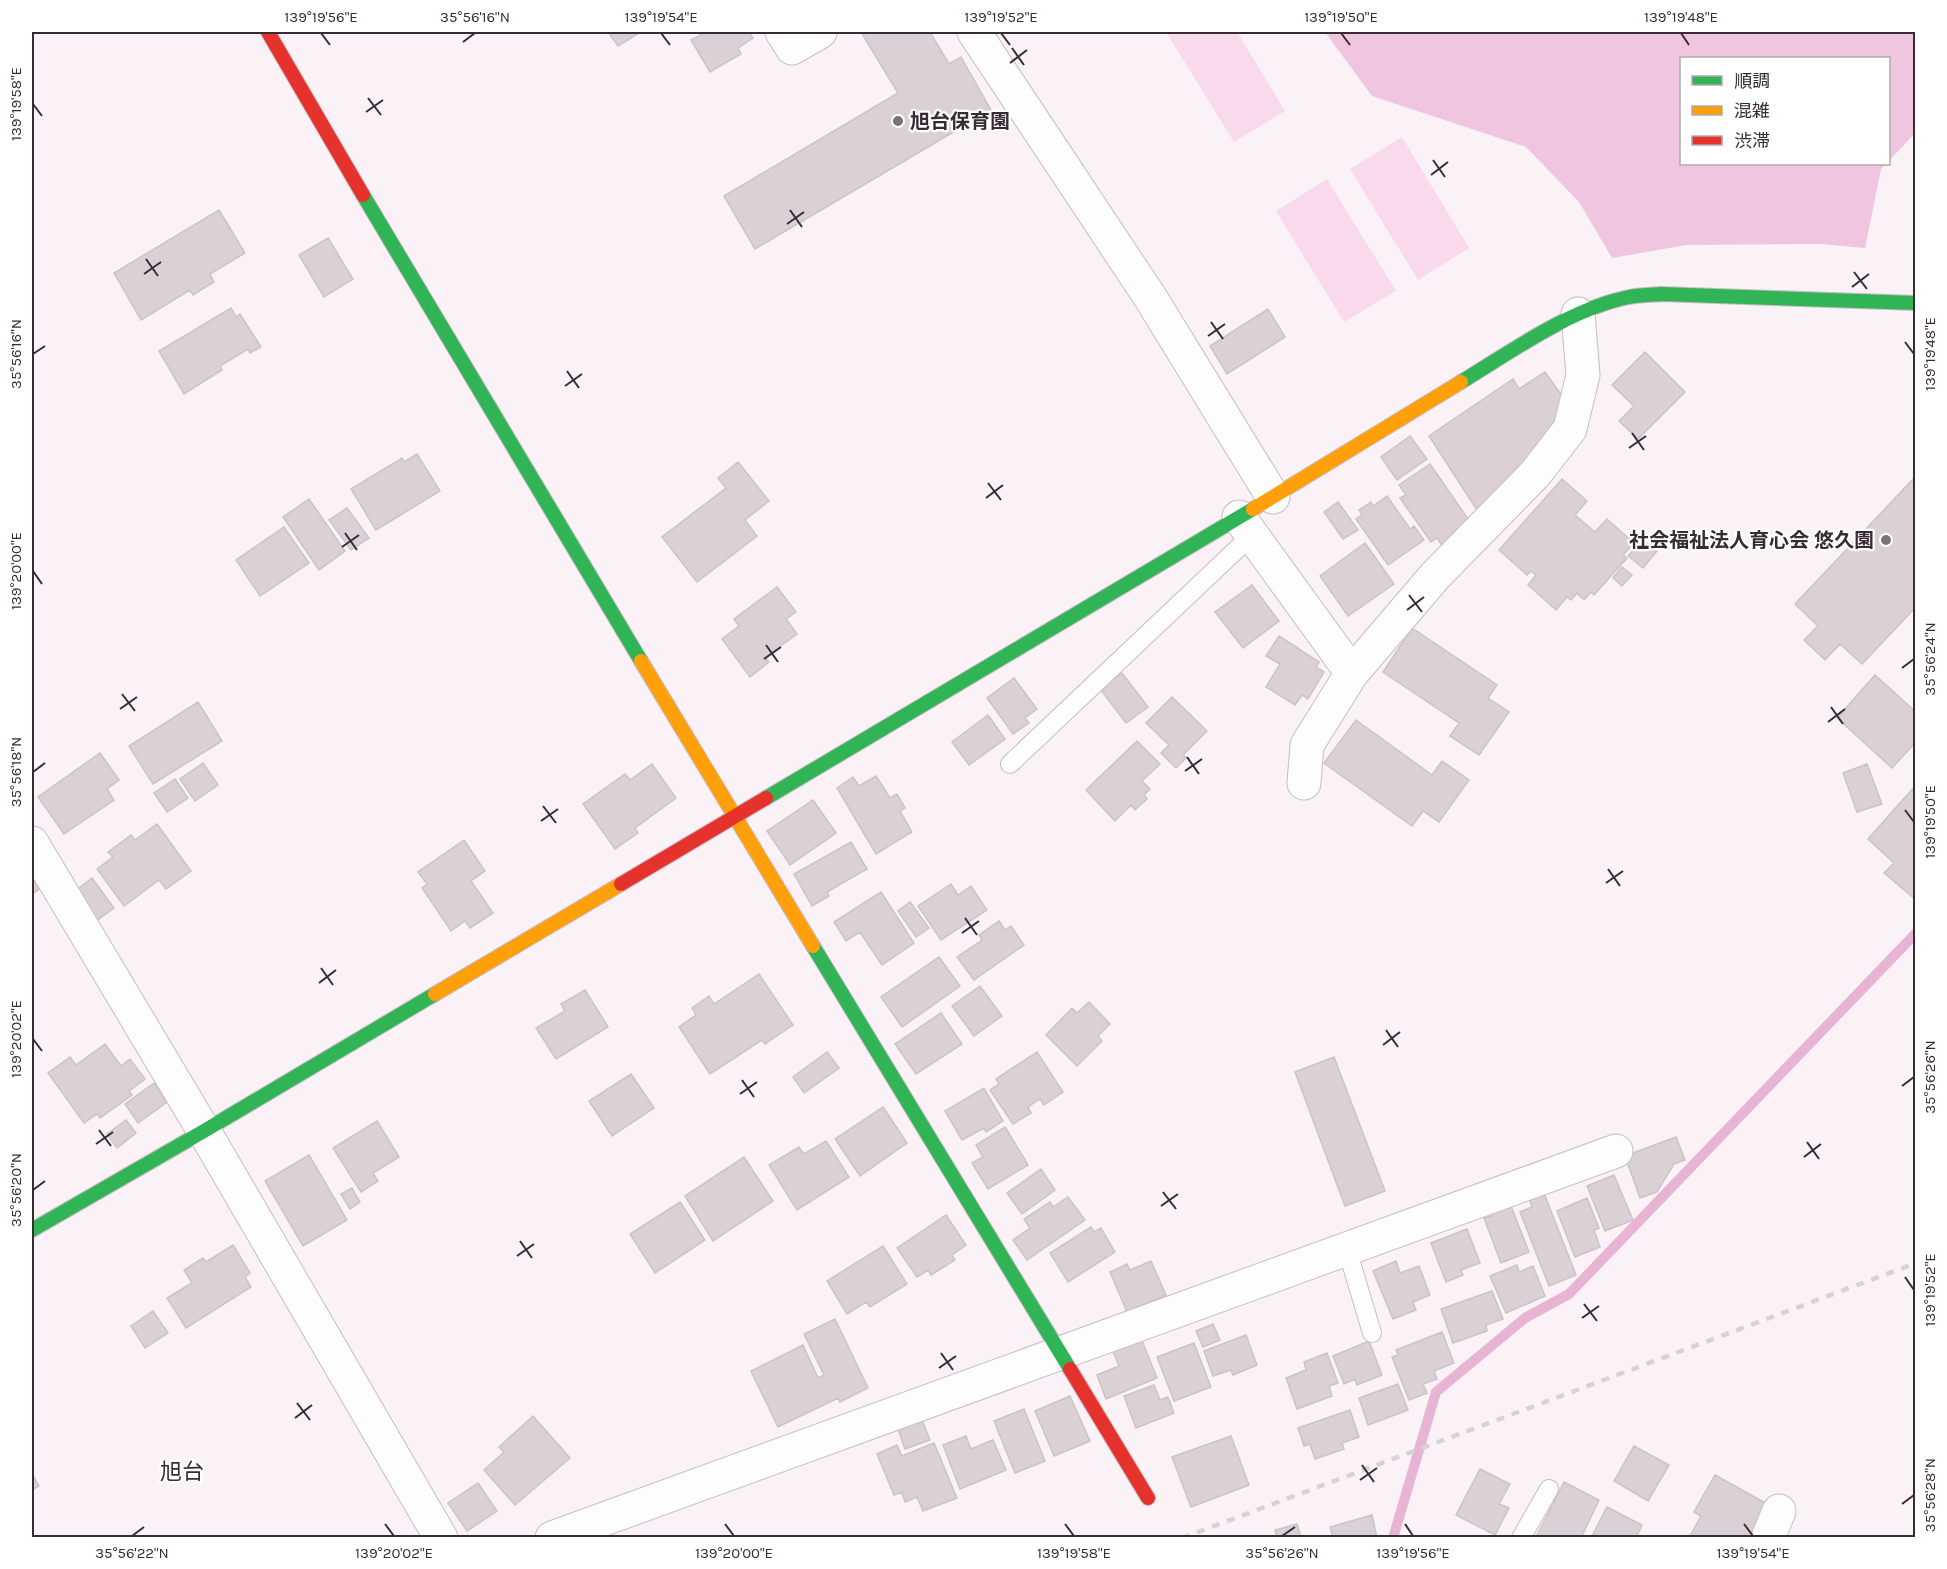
<svg xmlns="http://www.w3.org/2000/svg" width="1947" height="1569" font-family="Karla,'Noto Sans JP',sans-serif">
<rect width="100%" height="100%" fill="#faf2f6"/>
<path fill="#f9daec" d="M1166,32H1237L1285,111L1234,142Z
M1402,137L1469,248L1418,280L1350,169Z
M1327,179L1396,291L1344,322L1276,211Z"/>
<path fill="#f0c5df" d="M1325,32H1915V133L1889,161L1888,58H1682V164H1886L1881,169L1865,248L1821,244L1686,245L1612,258L1579,202L1526,147L1372,96Z"/>
<g fill="none" stroke-linecap="round" stroke-linejoin="round">
<path stroke="#e7b4d4" stroke-width="10" d="M1393,1538L1436,1392L1525,1318L1569,1294L1916,933"/>
</g>
<path fill="#dbd0d6" stroke="#ccc3c8" stroke-width="1.5" d="M608,32H641L618,46Z
M706,32H749L753,38L738,48L741,54L710,72L691,40Z
M861,32H930L949,64L961,57L991,110L755,249L724,196L898,93Z
M219,210L245,253L210,274L214,282L193,295L190,290L141,320L114,273Z
M328,238L353,279L324,297L299,255Z
M231,308L236,317L240,314L261,347L250,353L248,349L220,366L222,370L184,394L159,351Z
M1268,309L1285,337L1227,374L1210,346Z
M1645,352L1685,392L1638,439L1619,421L1634,406L1612,385Z
M1545,372L1565,400L1546,437L1479,513L1429,436L1513,379L1519,389Z
M1410,436L1427,459L1397,480L1381,457Z
M417,454L440,491L376,530L351,489L402,458L404,462Z
M738,462L769,501L745,520L757,536L697,582L662,537L726,488L718,478Z
M1430,464L1473,526L1443,547L1437,538L1431,542L1400,498L1406,495L1399,485Z
M1916,476V607L1862,664L1840,644L1825,660L1804,640L1818,626L1795,604Z
M1562,479L1587,501L1575,515L1595,532L1607,519L1634,543L1623,555L1627,558L1594,595L1591,592L1584,600L1577,593L1571,600L1567,597L1556,610L1528,585L1536,575L1531,571L1527,575L1499,550Z
M1387,496L1410,529L1414,526L1424,540L1388,565L1356,519L1362,515L1359,510L1371,502L1373,506Z
M309,499L345,551L319,570L283,517Z
M1338,502L1358,530L1343,539L1324,512Z
M347,508L369,538L351,550L329,520Z
M284,527L309,563L260,596L236,560Z
M1643,540L1657,551L1643,568L1628,556Z
M1365,543L1394,584L1348,616L1320,576Z
M1622,567L1632,575L1622,586L1613,578Z
M1252,585L1279,621L1243,648L1215,612Z
M777,587L796,612L786,619L797,634L765,657L769,662L750,677L722,639L739,626L734,619Z
M1412,628L1497,685L1488,698L1509,712L1479,755L1450,736L1459,723L1383,672Z
M1279,636L1319,662L1316,667L1324,672L1308,699L1302,695L1295,705L1266,687L1280,664L1266,656Z
M1122,673L1148,707L1126,723L1100,689Z
M1875,675L1916,712V742L1892,768L1837,718Z
M1014,678L1037,709L1025,718L1029,723L1013,734L987,698Z
M1172,697L1207,731L1183,755L1186,758L1176,768L1161,753L1169,745L1146,723Z
M198,702L222,741L153,784L129,746Z
M988,715L1005,739L969,765L952,742Z
M1356,720L1432,775L1442,761L1469,780L1439,822L1423,811L1412,826L1324,763Z
M1137,741L1160,764L1142,781L1150,789L1144,795L1147,799L1135,810L1131,805L1115,821L1086,790Z
M100,753L119,780L107,789L114,800L64,834L38,797Z
M203,763L218,785L195,801L180,779Z
M652,764L676,798L635,828L638,833L615,849L583,804L625,774L630,780Z
M1867,764L1882,804L1857,812L1843,773Z
M876,776L890,798L897,794L905,808L900,811L912,832L876,854L837,788L853,777L859,786Z
M175,779L188,798L167,812L154,793Z
M1916,785V900L1884,873L1894,863L1868,839Z
M813,800L836,833L790,865L767,831Z
M157,824L191,871L166,889L159,880L124,906L97,869L113,857L108,852L131,835L135,840Z
M464,840L485,871L471,881L493,913L470,928L465,921L451,931L422,888L427,884L418,872Z
M851,842L867,869L827,892L829,896L812,906L794,874Z
M32,876L40,889L32,894Z
M92,878L114,908L96,921L74,892Z
M951,884L958,895L971,886L987,910L941,940L918,906Z
M881,892L914,943L882,965L860,932L846,941L834,922Z
M910,902L929,928L916,937L898,911Z
M999,921L1005,930L1011,926L1024,945L974,980L957,957L982,940L979,935Z
M939,957L960,986L902,1027L881,997Z
M759,974L793,1025L765,1044L762,1040L710,1074L679,1027L696,1015L692,1008L709,996L714,1004Z
M980,986L1002,1016L974,1036L952,1006Z
M585,990L608,1027L556,1059L536,1028L565,1011L561,1004Z
M1089,1002L1110,1024L1098,1036L1102,1041L1077,1066L1046,1035L1072,1008L1077,1013Z
M941,1013L962,1044L916,1074L895,1044Z
M105,1044L121,1066L130,1059L145,1079L129,1091L132,1095L100,1118L97,1114L84,1123L48,1073L70,1057L76,1065Z
M827,1052L839,1068L804,1093L793,1077Z
M1037,1052L1063,1092L1044,1105L1040,1099L1028,1107L1031,1113L1013,1124L990,1090L999,1084L996,1079Z
M1334,1057L1385,1191L1345,1206L1295,1072Z
M631,1074L654,1108L612,1136L589,1101Z
M154,1083L167,1102L138,1123L125,1104Z
M984,1088L1003,1121L986,1132L984,1128L962,1140L945,1111Z
M883,1107L907,1143L860,1176L835,1139Z
M126,1120L136,1133L117,1148L107,1134Z
M377,1121L399,1157L373,1173L378,1181L361,1192L333,1148Z
M1005,1127L1028,1165L988,1189L972,1163L983,1157L976,1145Z
M1676,1137L1685,1160L1674,1164L1657,1192L1640,1198L1625,1156Z
M826,1141L849,1177L797,1210L769,1165L799,1147L804,1154Z
M309,1155L347,1220L303,1246L265,1181Z
M744,1157L773,1201L713,1241L685,1196Z
M1041,1169L1055,1190L1022,1214L1007,1193Z
M1614,1175L1633,1220L1605,1231L1587,1186Z
M352,1188L360,1202L350,1209L341,1194Z
M1544,1193L1576,1275L1549,1286L1520,1212L1532,1207L1529,1198Z
M1068,1197L1085,1220L1027,1260L1013,1240L1030,1228L1024,1219L1050,1202L1053,1207Z
M1587,1198L1599,1228L1594,1230L1600,1247L1575,1257L1557,1211Z
M1509,1201L1529,1252L1501,1263L1484,1218L1492,1216L1489,1209Z
M680,1202L705,1240L655,1273L630,1234Z
M946,1215L966,1245L952,1255L955,1260L931,1275L928,1270L917,1277L897,1248Z
M1091,1227L1094,1232L1101,1228L1115,1252L1068,1282L1050,1253Z
M1467,1229L1480,1263L1461,1270L1463,1275L1446,1282L1431,1243Z
M233,1245L250,1273L245,1277L251,1287L186,1328L167,1298L192,1283L184,1270L203,1258L206,1262Z
M883,1246L907,1284L870,1307L866,1302L847,1314L827,1281Z
M1151,1261L1166,1295L1127,1312L1110,1272L1127,1264L1130,1270Z
M1396,1261L1400,1273L1419,1266L1430,1295L1413,1302L1416,1310L1393,1319L1373,1271Z
M1517,1265L1519,1272L1533,1266L1545,1296L1506,1313L1490,1276Z
M1492,1291L1503,1319L1486,1325L1487,1331L1453,1343L1441,1309Z
M153,1311L168,1333L145,1348L131,1326Z
M835,1319L868,1388L840,1402L838,1398L778,1427L751,1371L803,1345L818,1378L824,1375L804,1334Z
M1213,1324L1220,1340L1203,1347L1196,1331Z
M1442,1332L1454,1363L1434,1371L1437,1379L1423,1384L1427,1393L1409,1400L1392,1357L1398,1355L1396,1350Z
M1246,1335L1257,1365L1233,1375L1231,1370L1213,1376L1204,1351Z
M1141,1338L1157,1378L1106,1399L1097,1375L1119,1366L1112,1349Z
M1369,1341L1382,1375L1357,1385L1355,1379L1344,1384L1333,1356Z
M1194,1343L1211,1387L1174,1401L1157,1357Z
M1327,1353L1338,1383L1329,1386L1332,1396L1297,1409L1286,1378L1306,1370L1304,1362Z
M1398,1384L1408,1410L1368,1425L1359,1398Z
M1154,1385L1160,1400L1168,1397L1174,1413L1136,1428L1124,1396Z
M1070,1396L1090,1441L1054,1456L1035,1411Z
M1024,1409L1045,1461L1015,1473L994,1421Z
M1350,1410L1359,1437L1342,1443L1344,1449L1315,1459L1310,1444L1304,1446L1298,1428Z
M919,1412L930,1440L905,1449L895,1421Z
M533,1416L570,1458L515,1505L484,1470L504,1452L499,1447Z
M966,1436L971,1449L993,1440L1006,1470L960,1489L943,1445Z
M1231,1436L1249,1485L1191,1507L1172,1457Z
M934,1443L957,1498L923,1511L917,1497L905,1502L902,1492L894,1495L877,1454L897,1445L902,1456Z
M1634,1446L1669,1465L1648,1501L1614,1481Z
M1480,1469L1510,1484L1499,1504L1509,1508L1495,1535L1456,1515Z
M32,1474L39,1486L32,1490Z
M1715,1475L1771,1506L1754,1538H1689L1701,1516L1694,1512Z
M1564,1482L1599,1500L1581,1538H1542L1537,1535Z
M478,1483L497,1511L467,1531L448,1503Z
M1607,1507L1642,1525L1636,1538H1591Z
M1372,1515L1377,1538H1333L1330,1527Z
M1297,1524L1301,1537L1277,1538L1275,1530Z"/>
<g fill="none" stroke-linecap="round" stroke-linejoin="round">
<g stroke="#c7bdc2" stroke-width="20">
<path id="lane" d="M1010,764L1252,535
M1347,1249L1372,1333
M1521,1538L1549,1489"/>
</g>
<g stroke="#c7bdc2" stroke-width="35">
<path id="street" d="M782,32L792,48L820,32
M974,32L1150,297L1273,497
M1239,517L1352,673
M1304,783L1307,745L1352,673L1435,576L1535,474L1570,429L1583,375L1578,314
M32,843L204,1131L441,1538
M552,1538L1616,1151
M1768,1538L1779,1511"/>
</g>
<g stroke="#c7bdc2" stroke-width="16">
<path id="fast" d="M363,195L641,661
M1461,382C1512,351 1570,309 1629,297C1639,295 1651,295 1661,294L1916,303
M766,798L1253,509
M813,946L1070,1369
M32,1230L204,1131L435,994"/>
</g>
<g stroke="#c7bdc2" stroke-width="16">
<path id="slow" d="M1253,509L1461,382
M641,661L813,946
M435,994L621,884"/>
</g>
<g stroke="#c7bdc2" stroke-width="16">
<path id="jam" d="M268,32L363,195
M621,884L766,798
M1070,1369L1148,1498"/>
</g>
<use href="#lane" stroke="#fefdfe" stroke-width="18"/>
<use href="#street" stroke="#fefdfe" stroke-width="33"/>
<use href="#fast" stroke="#30b455" stroke-width="14"/>
<use href="#slow" stroke="#ff9f0a" stroke-width="14"/>
<use href="#jam" stroke="#e5322d" stroke-width="14"/>
<path stroke="#d5d3d4" stroke-width="4.5" stroke-dasharray="8 8" stroke-linecap="butt" d="M1182,1538L1916,1263"/>
</g>
<path fill="none" stroke="#382b33" stroke-width="2" d="M321,33L330,45M661,33L670,45M1001,33L1010,45M1341,33L1350,45M1681,33L1689,45M463,42L475,33M1012,48L1024,65M1010,63L1027,50M368,98L381,115M33,104L42,116M366,112L383,100M1433,160L1445,177M1431,175L1448,162M790,210L802,227M787,224L804,212M146,259L158,276M1854,272L1867,289M144,274L161,262M1852,287L1869,274M1211,322L1223,339M1208,336L1225,324M1905,342L1914,354M33,354L45,346M567,371L579,388M565,386L582,374M1632,433L1644,450M1629,448L1646,436M988,483L1001,500M986,498L1003,485M345,533L357,550M342,547L359,535M33,571L42,584M1409,595L1422,612M1407,610L1424,597M766,645L778,662M764,659L781,647M1902,668L1914,659M122,694L135,711M1831,707L1843,724M120,709L137,697M1828,722L1845,709M1187,757L1199,774M1185,771L1202,759M33,772L45,763M543,806L556,823M1905,810L1914,822M541,821L558,809M1608,869L1620,886M1606,883L1623,871M965,918L977,935M962,933L979,921M321,968L333,985M319,983L336,970M1386,1030L1398,1047M33,1039L42,1051M1383,1045L1400,1032M742,1080L754,1097M1902,1086L1914,1077M740,1094L757,1082M99,1130L111,1146M1807,1142L1819,1159M96,1144L113,1132M1804,1157L1821,1144M33,1190L45,1181M1163,1192L1176,1209M1161,1206L1178,1194M520,1241L532,1258M517,1256L534,1244M1905,1277L1914,1290M1584,1304L1597,1321M1582,1318L1599,1306M941,1353L953,1370M939,1368L956,1356M297,1403L310,1420M295,1418L312,1405M1362,1465L1374,1482M1360,1480L1377,1468M1902,1504L1914,1495M385,1524L394,1536M725,1524L734,1536M1065,1524L1074,1536M1405,1524L1413,1536M1744,1524L1753,1536M132,1536L144,1527M1282,1536L1295,1527"/>
<g fill="#7c7177" stroke="#fff" stroke-width="2">
<circle cx="898" cy="121" r="6"/>
<circle cx="1886" cy="540" r="6"/>
</g>
<g text-anchor="middle" stroke-width="4.5" stroke-linejoin="round" paint-order="stroke">
<g font-size="20" font-weight="bold" fill="#382b33" stroke="#fff" text-anchor="start">
<text x="910" y="128">旭台保育園</text>
<text x="1874" y="547" text-anchor="end">社会福祉法人育心会 悠久園</text>
</g>
<g font-size="22" fill="#382b33" stroke="#fff">
<text x="182" y="1479">旭台</text>
</g>
</g>
<rect width="1947" height="1569" fill="none" stroke="#ffffff" stroke-width="66"/>
<rect x="1680" y="57" width="210" height="108" fill="#ffffff" stroke="#afaaad" stroke-width="1.5"/>
<rect x="1692" y="76" width="30" height="9" fill="#30b455" stroke="#afaaad" stroke-width="1.5"/>
<text x="1734" y="87" font-size="18" fill="#382b33">順調</text>
<rect x="1692" y="106" width="30" height="9" fill="#ff9f0a" stroke="#afaaad" stroke-width="1.5"/>
<text x="1734" y="117" font-size="18" fill="#382b33">混雑</text>
<rect x="1692" y="136" width="30" height="9" fill="#e5322d" stroke="#afaaad" stroke-width="1.5"/>
<text x="1734" y="147" font-size="18" fill="#382b33">渋滞</text>
<rect x="33" y="33" width="1881" height="1503" fill="none" stroke="#382b33" stroke-width="2"/>
<g font-size="15" text-anchor="middle" fill="#382b33">
<text x="321" y="22">139°19'56"E</text>
<text x="475" y="22">35°56'16"N</text>
<text x="661" y="22">139°19'54"E</text>
<text x="1001" y="22">139°19'52"E</text>
<text x="1341" y="22">139°19'50"E</text>
<text x="1681" y="22">139°19'48"E</text>
<text transform="translate(16 104) rotate(-90)" y="5">139°19'58"E</text>
<text transform="translate(1930 354) rotate(-90)" y="5">139°19'48"E</text>
<text transform="translate(16 354) rotate(-90)" y="5">35°56'16"N</text>
<text transform="translate(16 571) rotate(-90)" y="5">139°20'00"E</text>
<text transform="translate(1930 659) rotate(-90)" y="5">35°56'24"N</text>
<text transform="translate(16 772) rotate(-90)" y="5">35°56'18"N</text>
<text transform="translate(1930 822) rotate(-90)" y="5">139°19'50"E</text>
<text transform="translate(16 1039) rotate(-90)" y="5">139°20'02"E</text>
<text transform="translate(1930 1077) rotate(-90)" y="5">35°56'26"N</text>
<text transform="translate(16 1190) rotate(-90)" y="5">35°56'20"N</text>
<text transform="translate(1930 1290) rotate(-90)" y="5">139°19'52"E</text>
<text transform="translate(1930 1495) rotate(-90)" y="5">35°56'28"N</text>
<text x="132" y="1558">35°56'22"N</text>
<text x="394" y="1558">139°20'02"E</text>
<text x="734" y="1558">139°20'00"E</text>
<text x="1074" y="1558">139°19'58"E</text>
<text x="1282" y="1558">35°56'26"N</text>
<text x="1413" y="1558">139°19'56"E</text>
<text x="1753" y="1558">139°19'54"E</text>
</g>
</svg>
